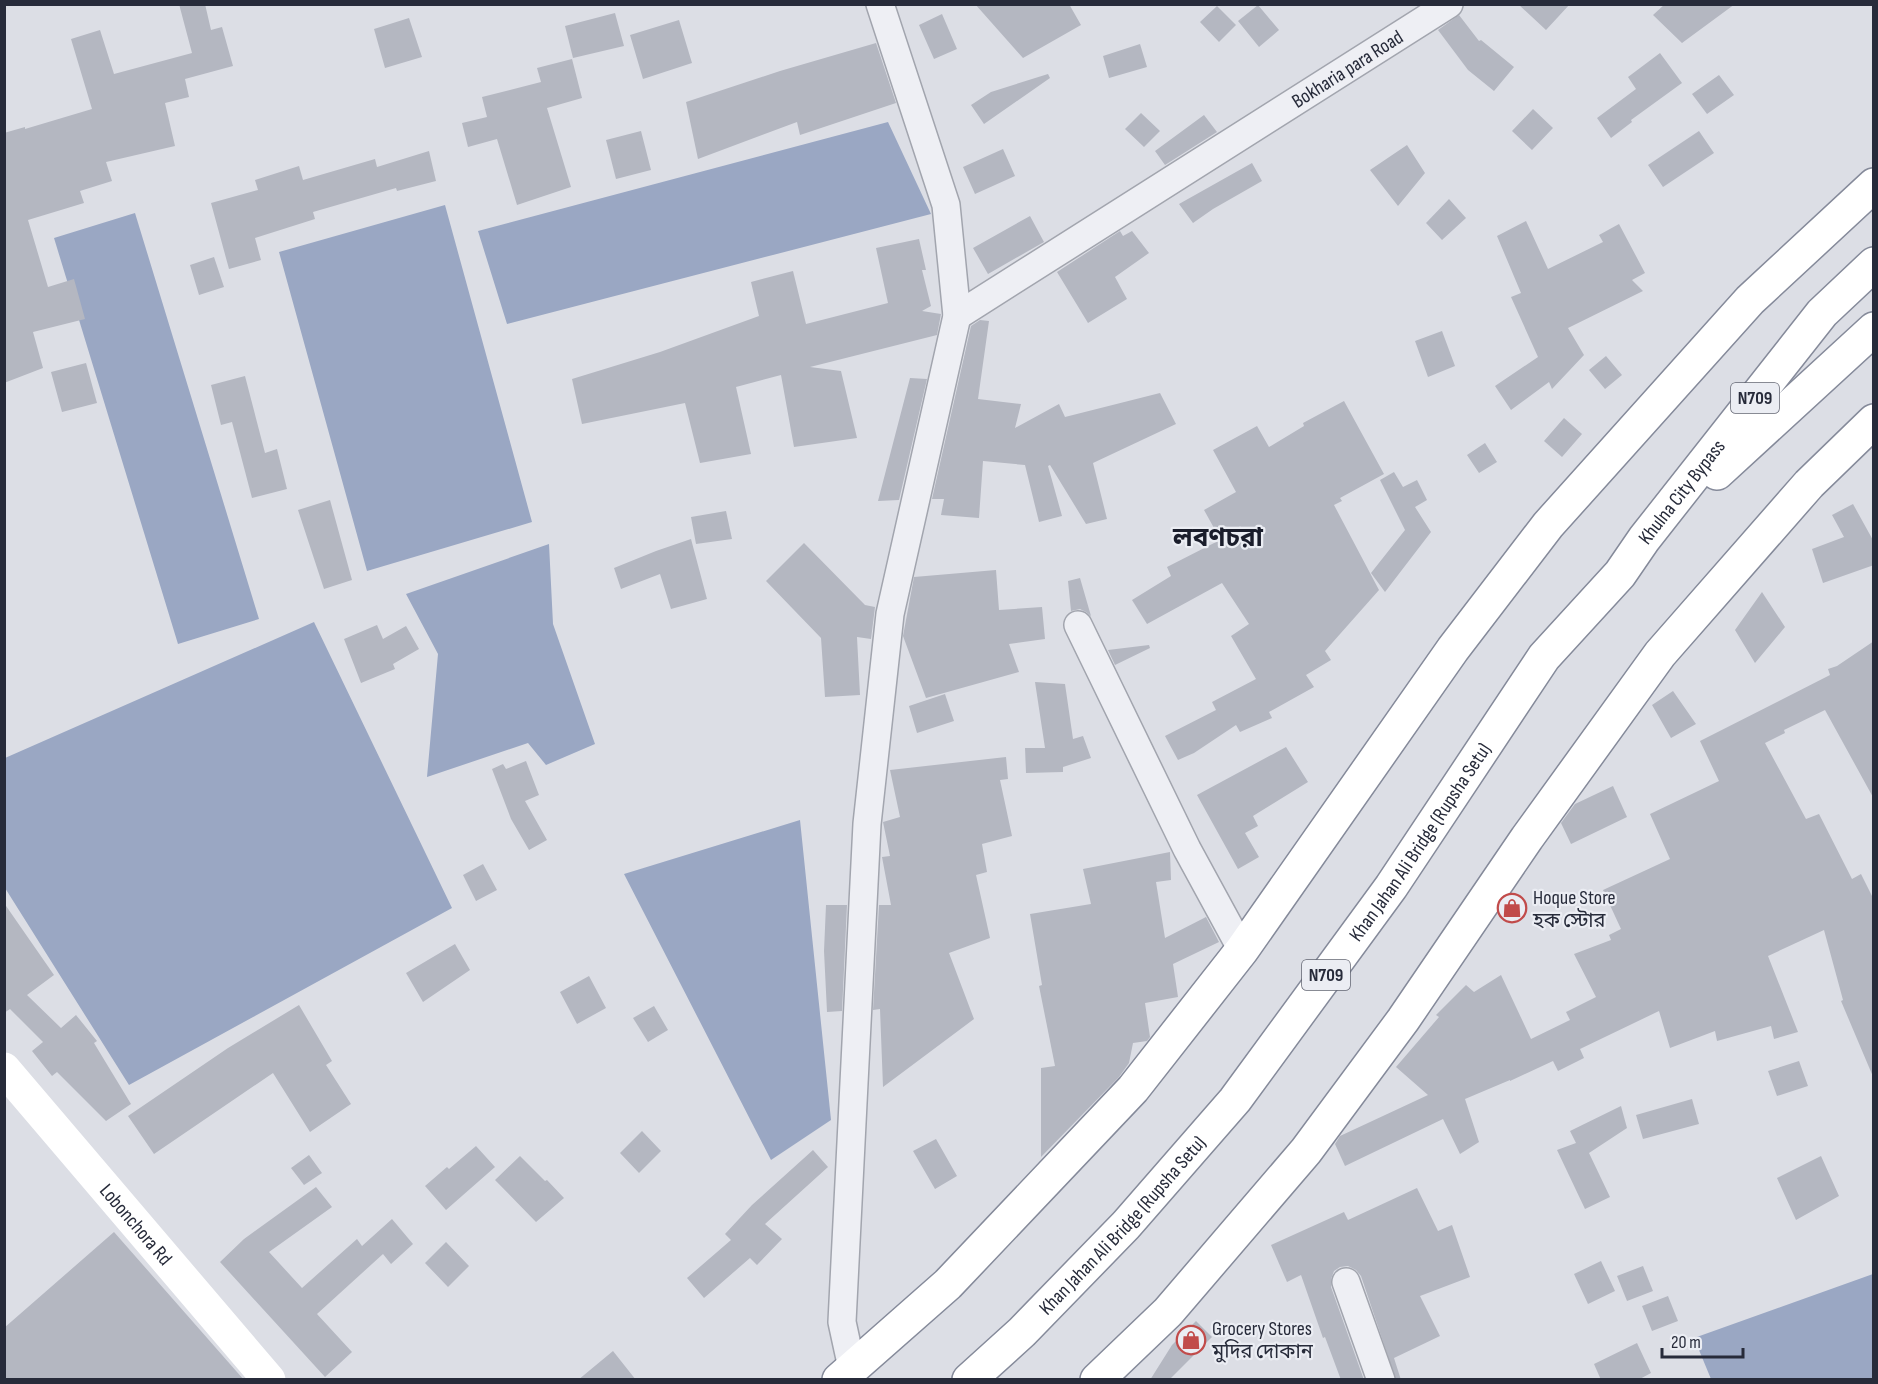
<svg xmlns="http://www.w3.org/2000/svg" width="1878" height="1384" font-family="'Sofia Sans Condensed','Noto Sans Bengali',sans-serif">
<rect width="100%" height="100%" fill="#dcdee5"/>
<path fill="#9aa7c3" d="M888,122L931,214L507,324L478,231Z
M445,205L532,522L367,571L279,252Z
M135,213L259,619L178,644L54,238Z
M549,544L553,624L595,744L546,765L528,743L427,777L438,654L406,594Z
M314,622L452,908L129,1085L5,888V758Z
M800,820L831,1120L771,1160L624,874Z
M1873,1274V1379H1711L1694,1338Z"/>
<path fill="#b4b7c1" d="M179,4H205L211,30L222,27L233,66L185,79L189,97L165,103L175,146L106,162L112,181L80,191L84,203L28,220L48,287L74,279L85,319L33,332L43,368L4,383V133L25,127V129L92,109L71,39L100,30L114,74L192,53Z
M975,4H1069L1081,25L1023,58Z
M1518,4H1570L1546,30Z
M1665,4H1735L1682,43L1653,15Z
M1258,5L1279,30L1259,47L1238,21Z
M1217,6L1236,25L1219,42L1200,22Z
M615,13L624,46L573,58L565,26Z
M942,14L957,49L934,59L919,25Z
M1459,15L1479,41L1481,40L1514,67L1494,91L1468,70L1438,30Z
M409,18L422,57L385,68L374,29Z
M679,20L692,63L643,79L630,35Z
M876,43L896,103L800,135L797,122L698,159L686,102L780,71Z
M1140,44L1147,67L1109,78L1103,56Z
M1660,53L1682,83L1631,120L1632,122L1611,138L1597,118L1636,89L1628,77Z
M572,59L582,98L547,108L571,187L517,205L497,139L468,147L462,123L487,117L482,97L541,82L537,68Z
M1048,74L1050,78L984,124L971,105L991,92Z
M1719,75L1734,95L1707,114L1692,94Z
M1533,109L1553,128L1532,150L1512,131Z
M1141,113L1160,131L1144,147L1125,129Z
M1204,115L1217,132L1165,165L1155,151Z
M641,131L651,170L616,179L606,140Z
M1699,131L1714,153L1663,187L1648,165Z
M1407,145L1425,173L1398,206L1370,170Z
M1003,149L1015,176L975,194L963,167Z
M429,151L436,181L397,191L396,188L313,212L315,219L255,238L261,260L229,269L211,203L258,190L255,180L299,166L303,180L375,159L377,167Z
M1252,163L1262,181L1213,209L1193,223L1179,204Z
M1449,199L1466,218L1442,240L1426,223Z
M1030,216L1044,242L988,274L973,248Z
M1526,221L1548,269L1603,242L1599,235L1619,224L1645,273L1632,280L1643,291L1568,328L1584,355L1552,389L1549,382L1511,410L1495,386L1538,357L1511,297L1521,293L1497,236Z
M1120,231L1123,236L1132,231L1149,253L1115,277L1127,299L1088,323L1057,272Z
M919,239L926,270H922L931,306L922,311L941,314L937,335L810,367L841,371L857,438L794,447L781,375L736,387L751,454L700,463L685,403L582,424L572,379L660,352L759,316L751,282L793,271L806,324L888,303L876,248Z
M214,257L224,287L199,295L190,265Z
M980,320L989,321L978,399L1021,404L1015,428L1059,404L1065,417L1160,393L1176,424L1093,463L1107,519L1086,524L1050,465L1048,466L1062,516L1039,522L1025,465L983,461L979,518L941,515L944,499H932L971,326Z
M1442,331L1455,366L1428,377L1415,341Z
M1606,356L1622,375L1605,389L1589,370Z
M86,363L97,403L62,412L51,372Z
M245,376L265,453L277,449L287,489L252,498L232,422L221,425L211,385Z
M910,378L927,379L899,500L878,501Z
M1344,401L1384,474L1340,498L1342,501L1334,505L1379,590L1325,651L1331,660L1306,675L1314,687L1269,712L1272,718L1240,732L1236,725L1194,753L1178,760L1165,736L1216,710L1212,702L1256,679L1231,636L1249,624L1222,583L1147,624L1132,600L1171,576L1167,567L1218,541L1217,538L1219,537L1204,510L1236,492L1213,450L1257,426L1269,447L1304,426L1303,423Z
M1564,418L1582,434L1562,457L1544,441Z
M1485,443L1497,462L1479,473L1467,455Z
M1394,472L1403,487L1417,480L1427,500L1415,507L1431,532L1385,592L1371,573L1405,530L1380,480Z
M330,500L352,580L324,589L298,510Z
M1853,504L1874,542V565L1823,583L1812,549L1844,537L1832,515Z
M726,511L732,539L696,544L691,517Z
M691,539L707,599L671,609L660,574L621,589L614,568L656,551Z
M804,543L865,605L875,607L871,639L857,637L860,695L825,697L821,638L766,581Z
M996,570L999,610L1042,607L1045,639L1009,644L1019,672L926,698L903,636L914,577Z
M1080,578L1091,616L1086,612L1080,609L1071,611L1068,581Z
M1762,592L1785,627L1755,663L1735,630Z
M377,625L383,639L406,626L419,649L393,664L395,669L361,683L344,639Z
M1874,641V799L1825,710L1784,730L1785,733L1765,743L1806,819L1819,814L1852,879L1861,874L1874,900V1079L1841,1001L1843,1000L1824,930L1768,956L1798,1032L1774,1039L1771,1026L1717,1041L1715,1031L1670,1048L1659,1011L1580,1049L1584,1058L1558,1071L1553,1061L1510,1081V1080L1465,1099L1479,1142L1460,1154L1443,1119L1345,1166L1335,1144L1340,1136L1428,1095L1396,1067L1439,1017L1436,1015L1466,985L1474,992L1501,975L1531,1039L1570,1020L1566,1012L1596,997L1574,954L1611,940L1609,935L1621,929L1603,890L1670,859L1650,814L1719,781L1700,741L1830,675L1828,669L1837,666Z
M1149,645L1150,648L1115,665L1108,650Z
M1035,682L1065,684L1073,739L1083,736L1091,758L1063,767V772L1026,773L1025,748H1045Z
M1673,691L1696,724L1671,738L1652,705Z
M945,694L954,721L917,733L909,706Z
M1286,747L1308,782L1253,816L1258,826L1245,833L1259,857L1238,869L1197,795Z
M1006,757L1008,779L1000,780L1012,836L982,844L987,872L976,875L990,938L949,953L974,1019L883,1087L880,1009L873,1010L879,905H891L882,857L890,856L883,822L900,817L890,770Z
M526,761L539,795L525,801L547,840L529,850L511,819L492,769L503,764L506,769Z
M1613,786L1627,817L1571,844L1561,823L1575,804Z
M1170,852L1171,880L1156,882L1165,938L1206,917L1219,942L1173,964L1178,997L1145,1003L1150,1037L1147,1041L1133,1043L1129,1063L1119,1077L1041,1157V1068L1055,1066L1039,986L1042,985L1030,914L1091,904L1083,869Z
M483,864L497,890L476,901L463,875Z
M4,903L54,975L27,995L61,1028L76,1015L97,1041L94,1043L131,1104L106,1121L57,1072L52,1076L32,1051L43,1042L10,1009L4,1013Z
M826,905H847L842,1011L827,1012L824,951Z
M455,944L470,970L423,1002L406,973Z
M589,976L606,1008L577,1024L560,992Z
M299,1005L332,1061L326,1065L351,1104L310,1132L273,1073L154,1154L128,1116L228,1048Z
M654,1006L668,1030L648,1042L633,1018Z
M1799,1061L1808,1086L1777,1096L1768,1071Z
M1692,1099L1699,1124L1643,1139L1636,1115Z
M1621,1106L1627,1128L1589,1153L1610,1197L1585,1209L1557,1150L1576,1143L1570,1131Z
M642,1131L661,1151L639,1173L620,1153Z
M936,1139L957,1176L935,1189L913,1151Z
M476,1146L495,1167L446,1210L425,1186L447,1167L449,1169Z
M813,1150L828,1167L765,1224L782,1239L757,1265L750,1258L704,1298L687,1278L731,1240L725,1234L752,1205Z
M309,1155L322,1173L304,1185L291,1168Z
M520,1156L545,1181L547,1180L564,1198L536,1222L495,1180Z
M1821,1156L1839,1196L1796,1220L1777,1178Z
M316,1187L332,1207L269,1252L302,1288L357,1239L362,1246L392,1219L413,1244L391,1264L383,1254L317,1314L352,1352L325,1377L220,1262L244,1239Z
M1417,1188L1438,1231L1452,1225L1470,1277L1420,1296L1440,1336L1394,1358L1401,1380H1396L1361,1276L1356,1270L1348,1266L1340,1267L1334,1271L1331,1279V1287L1364,1380H1341L1325,1337L1323,1338L1301,1275L1287,1282L1271,1245L1344,1212L1348,1220Z
M114,1232L244,1380H4V1328Z
M446,1242L469,1266L448,1287L425,1263Z
M1601,1261L1615,1291L1588,1304L1574,1274Z
M1643,1266L1653,1291L1627,1301L1617,1276Z
M1668,1296L1678,1321L1652,1331L1642,1306Z
M1196,1321L1212,1337L1169,1380H1150L1172,1345Z
M1637,1343L1651,1373L1638,1380H1601L1594,1364Z
M613,1351L636,1380H578Z"/>
<g fill="none" stroke-linecap="round" stroke-linejoin="round">
<g stroke="#a2a5ae" stroke-width="30">
<g id="street">
<path id="s1" d="M957,316L1449,4"/>
<path d="M1078,625L1187,849L1242,950"/>
<path d="M1346,1282L1381,1380"/>
<path d="M852,1368L842,1322L867,824L890,614L957,316L946,205L880,4"/>
</g>
</g>
<g stroke="#858a9a" stroke-width="36">
<g id="highway">
<path d="M1717,473L1874,329"/>
<path d="M839,1380L948,1284L1133,1089L1242,950L1453,649L1548,525L1750,300L1874,185"/>
<path id="s3" d="M969,1380L1022,1332L1126,1225L1235,1100L1391,887L1544,657L1620,574L1644,539L1822,313L1874,264"/>
<path d="M1097,1380L1168,1312L1306,1151L1403,1020L1527,838L1660,654L1809,484L1874,421"/>
</g>
</g>
<use href="#street" stroke="#eeeff4" stroke-width="27"/>
<path stroke="#fff" stroke-width="33" id="s2" d="M4,1069L269,1380"/>
<use href="#highway" stroke="#fff" stroke-width="33"/>
</g>
<defs>
<g id="shop-ring" transform="scale(1.5)"><circle r="9.5" fill="#ebedf3" stroke="#c14b4a" stroke-width="1.5"/><path d="M-5-2.5h2.3a2.7 3.5 0 0 1 5.4 0H5L5.5 6h-11ZM-1.5-2.5h3a1.5 2.3 0 0 0-3 0Z" fill="#c14b4a"/></g>
</defs>
<g fill-rule="evenodd">
<use href="#shop-ring" x="1512" y="908"/>
<use href="#shop-ring" x="1191" y="1340"/>
</g>
<g text-anchor="middle" stroke-width="4.5" stroke-linejoin="round" paint-order="stroke">
<g fill="#ebedf3" stroke="#626572" stroke-width="1.5">
<rect x="1731" y="383" width="48" height="30" rx="4.5"/>
<rect x="1302" y="960" width="48" height="30" rx="4.5"/>
</g>
<g font-size="18" font-weight="bold" fill="#272b3a">
<text x="1755" y="404">N709</text>
<text x="1326" y="981">N709</text>
</g>
<g font-size="20" fill="#272b3a" stroke="#ebedf3">
<text dy="7" stroke="none"><textPath href="#s1" startOffset="462">Bokharia para Road</textPath></text>
<text dy="7" stroke="none"><textPath href="#s3" startOffset="1142">Khulna City Bypass</textPath></text>
<text dy="7" stroke="none"><textPath href="#s3" startOffset="704">Khan Jahan Ali Bridge (Rupsha Setu)</textPath></text>
<text dy="7" stroke="none"><textPath href="#s2" startOffset="204">Lobonchora Rd</textPath></text>
<text dy="7" stroke="none"><textPath href="#s3" startOffset="218">Khan Jahan Ali Bridge (Rupsha Setu)</textPath></text>
</g>
<g font-size="20" fill="#272b3a" stroke="#ebedf3" text-anchor="start">
<text x="1533" y="904">Hoque Store<tspan x="1533" dy="23">হক স্টোর</tspan></text>
<text x="1212" y="1335">Grocery Stores<tspan x="1212" dy="23">মুদির দোকান</tspan></text>
</g>
<g font-size="26" font-weight="bold" fill="#1a1d2b" stroke="#ebedf3">
<text x="1218" y="546">লবণচরা</text>
</g>
</g>
<rect width="1878" height="1384" fill="none" stroke="#272b3a" stroke-width="12"/>
<path d="M1662 1348v9h81v-9" fill="none" stroke="#272b3a" stroke-width="3"/>
<text x="1671" y="1348" font-size="18" fill="#272b3a" stroke="#ebedf3" stroke-width="4.5" paint-order="stroke">20 m</text>
</svg>
